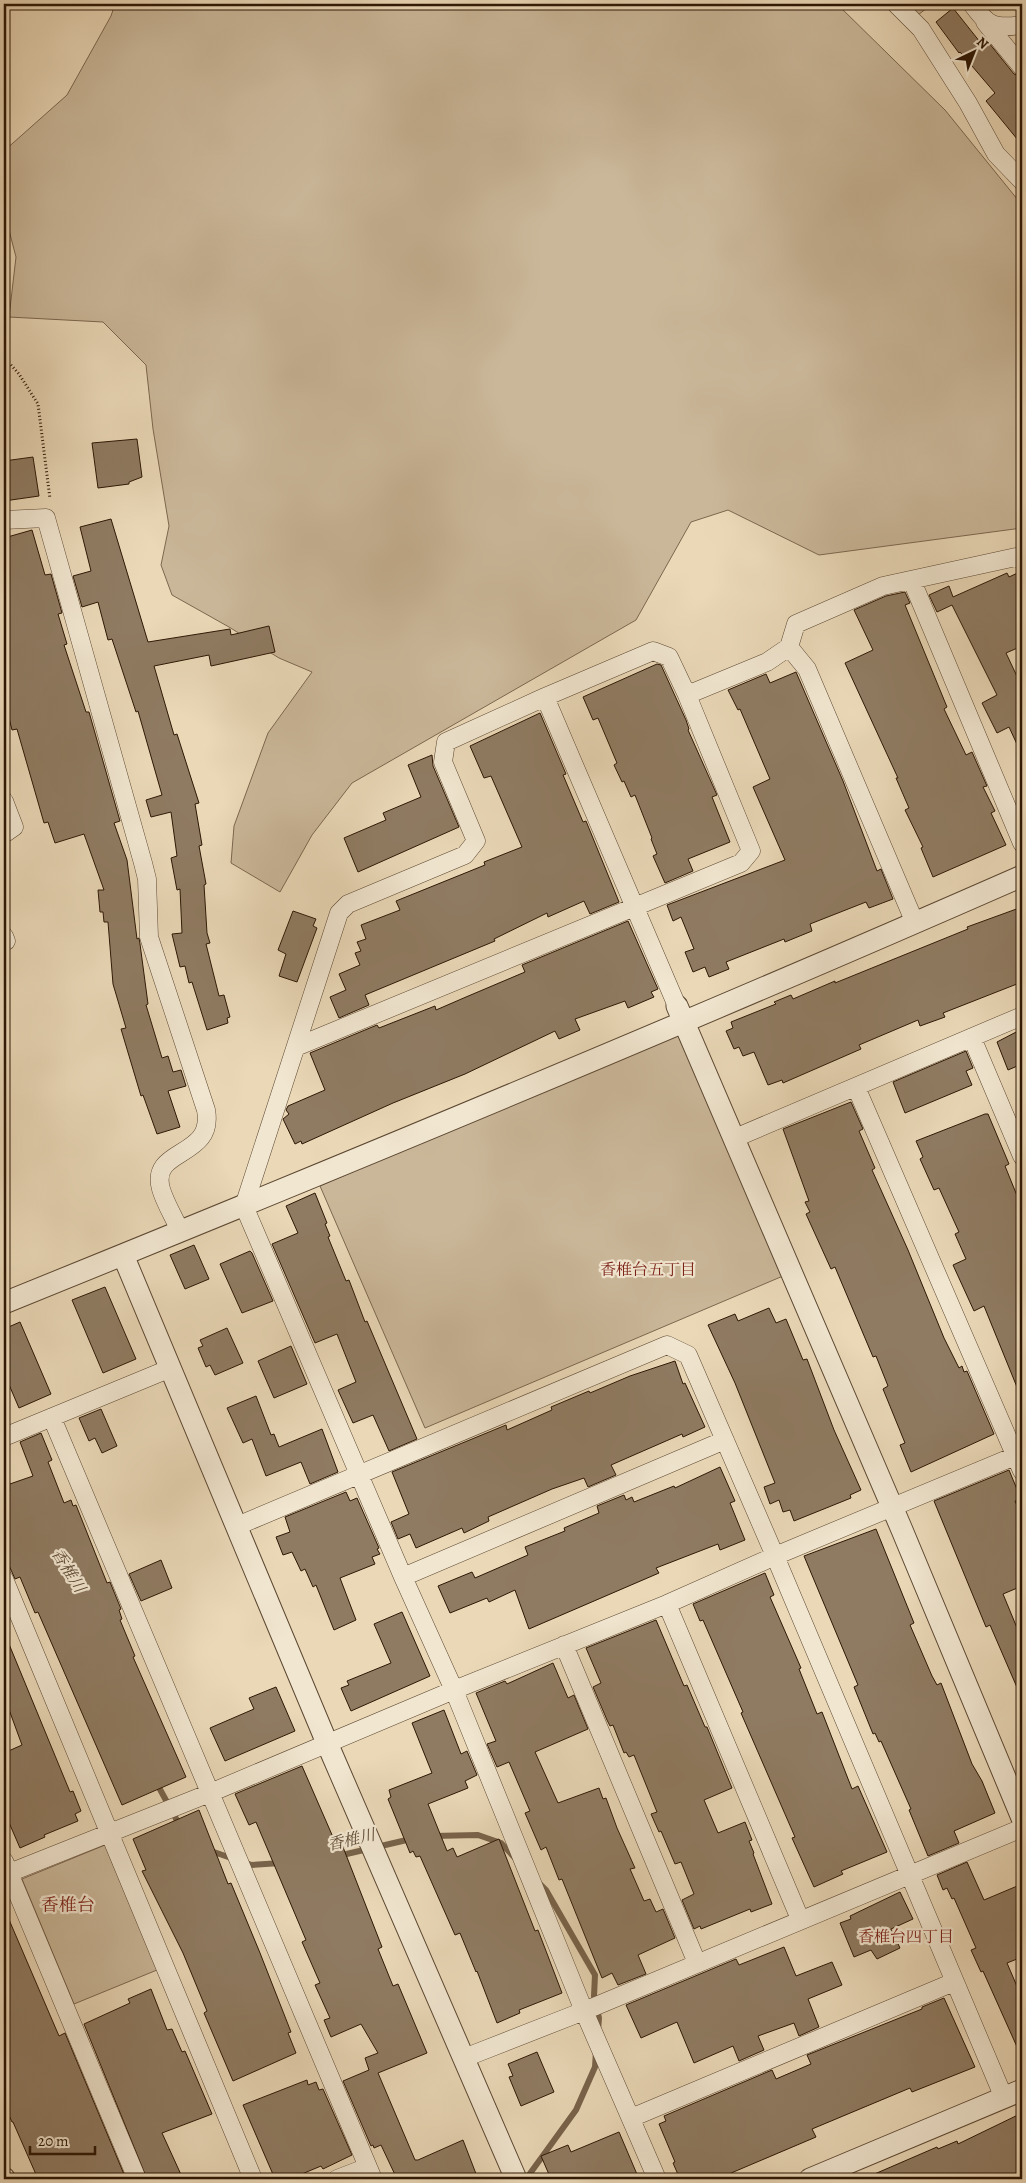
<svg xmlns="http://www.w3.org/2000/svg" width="1026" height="2183" font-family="Alegreya,'Noto Serif JP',serif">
<rect width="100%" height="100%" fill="#ead8b7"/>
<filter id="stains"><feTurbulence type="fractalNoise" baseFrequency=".004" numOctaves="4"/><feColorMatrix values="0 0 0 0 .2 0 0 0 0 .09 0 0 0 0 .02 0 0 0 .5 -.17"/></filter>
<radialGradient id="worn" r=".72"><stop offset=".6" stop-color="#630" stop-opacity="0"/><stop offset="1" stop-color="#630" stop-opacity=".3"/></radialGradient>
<path fill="#cab799" stroke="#7c674f" d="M115,4H837L945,110L1022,205V528L819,555L728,510L691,522L636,620L352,783L312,835L280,892L231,863L234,826L268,733L312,672L279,658L229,627L172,595L161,565L169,526L153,429L146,365L103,322L9,317L16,257L4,211V151L67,95L111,16Z
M907,4H932L918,15Z
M677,1030L783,1276L425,1428L320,1186Z
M105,1845L157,1970L74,2004L22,1879Z"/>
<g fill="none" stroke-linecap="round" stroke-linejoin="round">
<path stroke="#78634b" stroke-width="6" d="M156,1782L180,1826
M433,1836L478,1835L501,1843L515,1858
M208,1850L234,1859
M338,1856L411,1839V1836
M244,1862L251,1865L281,1863
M537,1881L546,1890L595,1975L594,1996L599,2018L598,2031
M526,2179L576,2110L595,2067L596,2051"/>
</g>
<path fill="#8f7b62" stroke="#2d1705" d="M953,8L984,47L989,43L1014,74L1022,77V145L986,101L995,93L960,52L959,53L936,22Z
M137,439L142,477L129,482V484L98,488L92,443Z
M33,457L39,496L4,501V461Z
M111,519L148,642L230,629L231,635L269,626L275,652L211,666L209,655L154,666L174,735L177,734L199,803L195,804L202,845L199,846L206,884L204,885L207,933L210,943L206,944L219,996L224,995L230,1017L227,1018L228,1023L207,1030L192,982L189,983L185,966L180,967L172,934L182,933L180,889L177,890L171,858L177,856L171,812L151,817L146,800L162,795L138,711L136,712L112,639L108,640L98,602L82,607L73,576L91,571L80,527Z
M32,530L45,575L51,574L62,613L58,614L67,644L64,645L86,712H89L120,821L114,823L127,860L137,939L139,938L140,944L148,1004L146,1005L162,1058L168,1056L173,1072L181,1070L186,1086L168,1091L180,1127L157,1134L143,1095L141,1096L121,1029L126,1028L113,984L108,922H104L103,912H100L98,890H104L84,834L55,843L48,822L44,823L17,729L12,730L4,698V538Z
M1022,571V646L1006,653L1022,687V755L1009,727L997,733L982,703L997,695L952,605L937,612L929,595L949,586L953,597L1007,573L1009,577Z
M905,592L910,603L905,605L947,707L944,709L966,755L972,752L987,786L983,787L995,811L991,813L1006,845L933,877L921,848L923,847L905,810L909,808L896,778H898L845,663L873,650L854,610L886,596Z
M657,664L661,665L686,720L689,729L688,730L717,795L712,797L730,842L688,859L693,871L665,883L653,856L657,854L651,839L652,838L635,795L631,797L624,781L622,782L614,765L617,763L598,718L593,720L583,697Z
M796,672L843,781L877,871L881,869L893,899L869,908L866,902L810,924L812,931L785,942L784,939L726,962L729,969L709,977L705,967L693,972L685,952L694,949L681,917L673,921L667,905L785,860L753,787L770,779L740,709L738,710L728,690L766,674L770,683Z
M540,713L566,774L563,775L583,822L586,821L619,902L590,914L584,901L548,917L547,913L494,939L495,941L365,995L369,1005L339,1018L330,997L346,990L339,974L360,965L355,953L361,951L357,942L366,939L361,925L400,910L396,901L485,865L484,862L522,847L491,776L484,778L470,746Z
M432,755L433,766L459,827L358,872L344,838L386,820L383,813L421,797L408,765Z
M1022,907V982L943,1013L945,1017L920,1026L918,1020L859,1045L861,1049L783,1083L782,1080L768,1085L754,1052L743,1056L739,1047L734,1049L726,1031L733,1028L731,1022L776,1004L774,1002L791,995L793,999L835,981V983L968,929L967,927Z
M293,911L316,919L313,926L317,928L297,982L279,976L286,954L278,950Z
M628,921L658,989L651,992L654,997L628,1008L625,1001L575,1019L580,1030L559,1039L555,1031L465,1074L393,1103L302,1144L301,1141L295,1144L283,1119L289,1114L286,1110L288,1106L325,1090L310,1053L377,1025L379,1028L435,1006L436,1010L466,997L525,972L522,965Z
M1022,1029V1064L1008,1070L997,1042Z
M966,1051L973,1068L966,1071L972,1085L905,1113L893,1082Z
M851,1102L863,1129L859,1131L875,1168L872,1170L908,1250L944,1338L959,1368L962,1366L964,1372L967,1371L994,1434L911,1472L900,1445L905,1443L883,1389L888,1386L876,1356L873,1357L835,1267L831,1269L806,1214L810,1212L805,1202L809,1201L783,1129Z
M985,1114H988L1009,1164L1005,1166L1022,1208L1021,1397L984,1306L974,1311L953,1265L966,1259L955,1234L959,1232L939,1188L934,1190L920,1159L923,1157L916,1141Z
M315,1193L327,1223L325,1224L330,1236L328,1237L346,1281L349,1280L365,1322L367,1321L417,1439L389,1451L373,1415L353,1423L338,1390L356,1382L337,1334L315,1343L272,1244L298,1233L286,1206Z
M194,1245L209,1279L185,1289L170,1255Z
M250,1251L252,1253L273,1301L242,1313L220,1264Z
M105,1287L136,1359L103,1373L72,1300Z
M769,1308L776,1323L786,1319L803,1360L807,1359L834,1430L861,1490L850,1495L851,1498L794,1521L790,1510L783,1512L779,1500L770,1504L764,1487L775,1483L735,1383L708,1325L735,1314L738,1321Z
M20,1322L51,1394L19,1408L4,1373V1329Z
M227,1328L243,1363L215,1375L210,1365L206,1367L198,1348L203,1346L200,1340Z
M291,1346L307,1384L274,1398L258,1361Z
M675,1361L683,1384L685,1383L705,1427L683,1437L682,1434L611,1465L616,1475L588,1487L584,1478L552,1489L488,1517L489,1521L464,1533L462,1528L416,1548L410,1534L398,1539L391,1522L409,1514L392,1472L506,1425L507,1430L552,1410L551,1407L589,1391L590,1393L630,1376Z
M256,1396L271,1435L274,1434L279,1447L322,1429L338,1472L310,1484L301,1462L266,1476L252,1439L243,1443L227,1408Z
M101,1409L117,1446L102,1453L95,1438L89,1441L79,1418Z
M41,1433L52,1460L48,1462L64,1503L71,1500L73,1506L76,1505L107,1583L110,1582L121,1609L119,1610L122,1619L120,1620L135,1656L133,1657L186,1777L122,1805L38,1612L35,1613L20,1577L15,1579L4,1554V1494L10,1491L7,1485L33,1476L20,1442Z
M720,1467L735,1501L730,1503L745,1540L720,1550L718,1544L656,1568L659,1573L529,1629L515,1590L489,1602L487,1598L450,1613L438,1586L472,1572L475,1578L528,1555L525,1547L565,1531L564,1528L599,1513L597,1506L624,1495L626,1500L632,1497L634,1502L674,1486L675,1488Z
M1009,1470L1021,1499L1015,1501L1022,1517V1586L1003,1594L1022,1640V1699L990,1625L986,1627L934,1501Z
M346,1492L350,1501L357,1498L379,1548L377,1549L380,1554L372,1557L375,1564L340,1578L356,1620L334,1630L316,1585L313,1587L305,1569L301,1571L292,1552L283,1555L276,1537L290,1532L285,1517Z
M876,1529L914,1623L910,1625L932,1676L937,1685L941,1683L972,1764L982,1781L995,1813L954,1831L959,1843L928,1856L909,1810L911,1809L881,1741L879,1742L875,1733L873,1734L854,1687L858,1685L804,1556Z
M161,1560L172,1588L141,1601L129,1574Z
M765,1573L774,1595L770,1597L801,1668L799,1669L817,1714L822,1712L852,1789L858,1786L887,1852L841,1871L843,1874L814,1887L792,1838L795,1837L741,1713L743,1712L703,1620L700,1621L693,1604Z
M402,1612L430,1676L351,1711L341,1688L349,1685L347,1681L391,1663L374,1624Z
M656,1620L684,1686L687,1685L705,1727H707L732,1788L704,1800L718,1833L745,1822L752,1840L749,1841L754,1853L753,1854L772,1904L751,1912L750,1909L701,1929L700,1926L694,1929L682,1900L694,1894L681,1862L675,1864L661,1831L659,1832L651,1814L657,1812L634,1755L629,1757L626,1752L624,1753L613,1725L610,1726L607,1720L593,1687L601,1683L586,1648Z
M4,1632L70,1792L73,1791L81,1811L75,1814L78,1821L44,1835L45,1837L20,1848L4,1811V1753L22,1745L4,1696Z
M553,1663L568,1698L574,1695L588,1729L535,1752L558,1803L599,1788L603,1799L606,1798L617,1828L635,1868L630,1869L644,1901L650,1899L656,1912L663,1909L675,1938L638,1955L646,1974L618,1985L612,1973L602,1978L562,1879L559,1880L546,1847L541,1850L525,1813L530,1811L509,1762L497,1767L487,1744L496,1741L476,1693L505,1681L507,1684Z
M276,1687L295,1731L225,1761L210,1728L254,1709L249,1698Z
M444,1710L461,1754L467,1751L477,1775L465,1781L468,1788L428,1804L447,1851L453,1848L457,1857L499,1839L535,1931L538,1930L562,1993L519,2010L520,2013L497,2023L477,1971L476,1972L460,1933L455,1935L420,1856L416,1857L413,1851L410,1853L388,1799L391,1797L389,1790L432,1773L412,1723Z
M302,1766L336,1844L341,1842L382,1947L378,1949L393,1986L398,1984L427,2053L378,2073L415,2160H418L463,2140L478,2179H397L381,2145L374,2148L373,2145L371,2146L343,2081L369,2070L365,2058L378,2053L361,2024L331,2037L324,2020L330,2018L315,1985L320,1983L302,1942L306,1940L256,1822L249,1825L235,1794Z
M199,1810L228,1884L231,1883L260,1953L291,2032L288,2033L296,2053L233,2081L204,2013L207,2011L183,1953L142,1871L146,1870L133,1839Z
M967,1862L984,1900L1022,1884V1957L1007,1963L1022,1998V2058L983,1971L981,1972L971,1950L976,1948L954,1898L952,1899L947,1888L943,1890L937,1875Z
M900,1892L913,1919L891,1929L900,1948L877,1959L871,1950L854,1957L840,1923L851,1919L850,1916Z
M4,1908L59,2036L65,2033L126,2179H38L13,2122H12L4,2104Z
M784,1947L796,1976L832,1962L842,1985L808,1999L819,2027L799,2036L794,2023L758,2036L764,2050L739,2061L733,2046L694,2063L677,2022L641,2038L626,2005L736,1959L739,1965Z
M151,1989L167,2030L172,2029L182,2052L185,2051L212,2114L162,2133L183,2179H147L84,2024L130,2003L128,1999Z
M944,1998L975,2067L912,2092L910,2088L812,2129L816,2137L717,2179H680L673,2163L675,2162L659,2124L666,2121L664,2116L772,2070L776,2079L811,2064L807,2055L922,2009V2007Z
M537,2052L554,2092L521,2106L509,2077L513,2076L508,2064Z
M307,2080L308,2085L316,2082L319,2090L323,2089L352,2155L323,2169L321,2166L290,2179H275L243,2105Z
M1022,2113V2179H863L937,2147L938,2149L957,2141L958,2144Z
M619,2132L639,2179H551L541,2156L568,2145L571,2152Z"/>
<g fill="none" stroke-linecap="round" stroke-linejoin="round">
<g stroke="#5c4732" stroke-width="19">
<path id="minor" d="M896,4L921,29L968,103L996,154L1022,181
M972,4C988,26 994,29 1022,25
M985,22L1022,67
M4,520L46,518L143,863L147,879L149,937L206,1110C215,1159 149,1147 161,1189C165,1203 174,1217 180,1231
M912,581L1022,843
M789,647L807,669L915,923
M687,695L767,662L789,647L796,624L883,586L1016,557L1022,560
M545,697L677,1006
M4,801L14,827L4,834
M4,936L6,941L4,942
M972,1038L1022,1156
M296,1047L741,863L751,851L687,695L669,657L653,651L545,697L446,742L443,762L476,841L465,855L348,904L339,913L244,1206L403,1577L454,1690L584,2011L657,2179
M856,1087L1022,1471
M735,1138L1022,1016
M52,1418L373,2179
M4,1437L171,1368
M237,1526L667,1345L688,1355L775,1556L1004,2098
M403,1577L725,1440
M4,1579L253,2179
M667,1604L800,1919
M564,1645L697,1963
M4,1861L137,2179
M4,1875L210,1793L454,1690L667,1604L775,1556L1022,1453
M464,2058L584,2011L1022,1828
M631,2118L954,1982
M337,2179L368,2167"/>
</g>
<g stroke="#5c4732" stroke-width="23">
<path id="tertiary" d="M677,1006L902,1530L1022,1818
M123,1255L327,1743L516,2179
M4,1303C345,1165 685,1024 1022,876
M4,2178V2179
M810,2179L1022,2090"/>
</g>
<path stroke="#2d1705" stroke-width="3" stroke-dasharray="1 2.5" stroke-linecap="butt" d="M4,357L19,374L38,404L50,499"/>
<use href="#minor" stroke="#f1e6d0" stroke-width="18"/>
<use href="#tertiary" stroke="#f1e6d0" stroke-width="21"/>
</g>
<g text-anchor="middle" stroke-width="4.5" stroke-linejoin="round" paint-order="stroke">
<g font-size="16" fill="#7a1f14" stroke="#f1e6d0">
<text x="648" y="1275">香椎台五丁目</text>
<text x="906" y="1942">香椎台四丁目</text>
</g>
<g font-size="16" font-style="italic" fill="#5f4a34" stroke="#f1e6d0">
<text transform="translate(69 1570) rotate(58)" y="6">香椎川</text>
<text transform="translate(351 1839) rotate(-13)" y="6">香椎川</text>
</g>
<g font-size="18" fill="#7a1f14" stroke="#f1e6d0">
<text x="68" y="1911">香椎台</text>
</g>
</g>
<rect width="1026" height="2183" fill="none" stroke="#ead8b7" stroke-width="20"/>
<rect x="5" y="5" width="1016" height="2173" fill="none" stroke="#2d1705" stroke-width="2.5"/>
<rect x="10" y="10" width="1006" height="2163" fill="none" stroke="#2d1705"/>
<g transform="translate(974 52) rotate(43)" stroke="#f1e6d0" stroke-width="4" paint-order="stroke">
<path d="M0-4L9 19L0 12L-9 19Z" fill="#2d1705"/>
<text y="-8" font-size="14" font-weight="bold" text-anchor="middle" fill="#2d1705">N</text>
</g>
<path d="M30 2146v8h65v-8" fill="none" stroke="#2d1705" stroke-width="2.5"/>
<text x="38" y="2146" font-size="15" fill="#2d1705" stroke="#f1e6d0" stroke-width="4" paint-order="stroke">20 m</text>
<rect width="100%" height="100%" filter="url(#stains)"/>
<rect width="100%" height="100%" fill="url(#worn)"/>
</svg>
